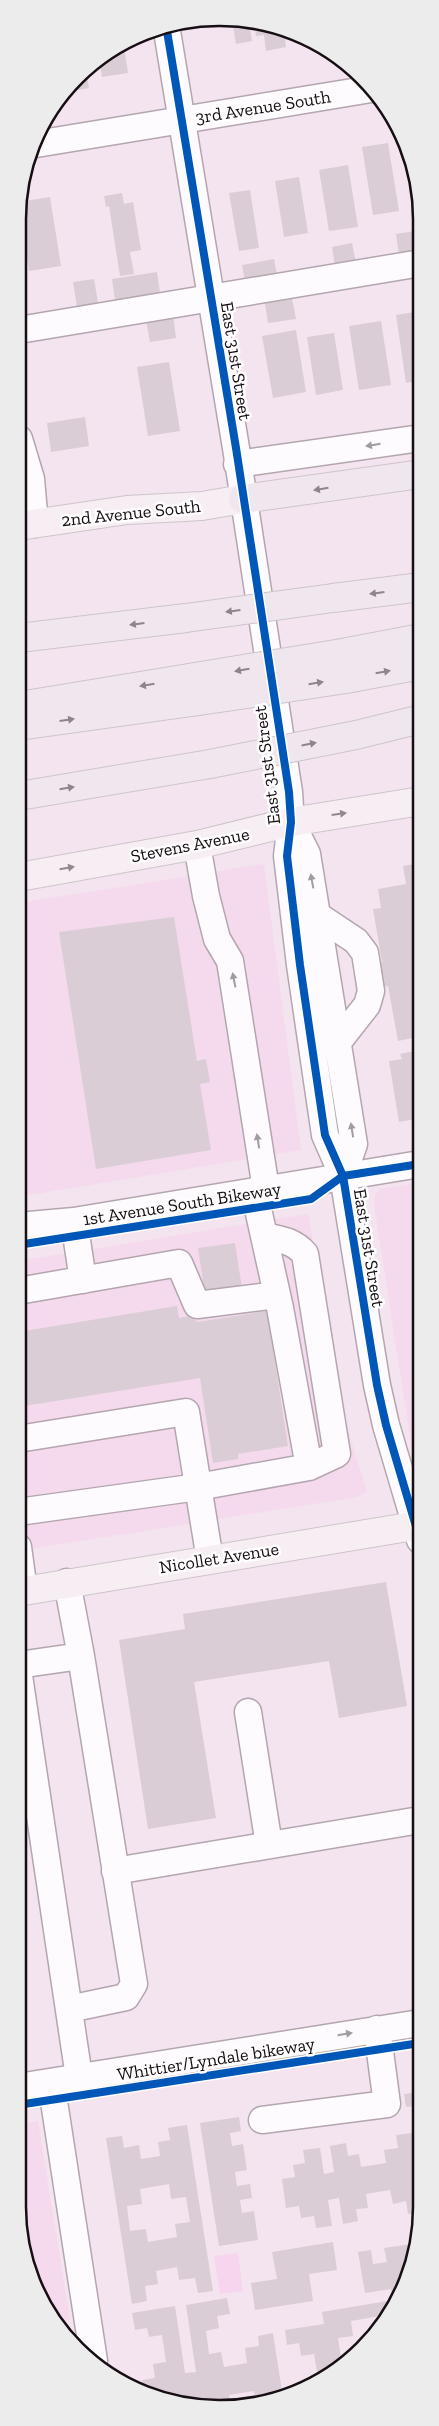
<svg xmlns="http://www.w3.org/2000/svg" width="439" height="2426" font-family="'Zilla Slab',serif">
<rect width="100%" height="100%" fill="#f4e4ef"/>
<path fill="#f5daed" d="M264,864L301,1150L18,1197L19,903Z
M420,1183V1487L417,1483L374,1204L375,1195L380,1189Z
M308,1214L347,1427L367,1492L357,1497L18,1551V1261Z
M38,2121L70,2320L59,2322L33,2284L18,2206V2124Z"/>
<path fill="#f8d5ee" d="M238,2253L243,2291L220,2294L214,2256Z"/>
<path fill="#dacdd6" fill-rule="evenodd" d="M249,22L252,41L236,44L233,25Z
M254,22L284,31L286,47L266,51L264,35L256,36Z
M309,38L323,48L310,50Z
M124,46L128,73L102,77L99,58Z
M86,71L89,88L68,92L73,86Z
M388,143L399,211L373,215L362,147Z
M348,165L358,227L329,231L319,170Z
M299,177L308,233L284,237L275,181Z
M250,190L259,248L239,251L229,193Z
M122,193L124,204L133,202L141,250L130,252L134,274L120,276L109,206L106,207L104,196Z
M50,197L61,266L29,271L19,202Z
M421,230V258L400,262L396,234Z
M352,243L356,263L335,266L332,247Z
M274,259L278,281L246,287L242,265Z
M157,272L161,300L116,307L112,279Z
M94,279L98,303L77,307L73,282Z
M291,293L296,319L268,323L264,297Z
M421,311V380L406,383L396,315Z
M173,315L176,338L150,342L146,320Z
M381,321L391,385L359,390L349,326Z
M296,330L306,392L273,398L262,336Z
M334,333L343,390L316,395L307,337Z
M169,362L180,431L148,436L137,367Z
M85,417L89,446L51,452L47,423Z
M421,863L420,1118L399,1122L389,1061L402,1059L400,1054L414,1051L412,1038L398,1041L388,986L382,987L378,962H382L373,909L381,908L378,889L406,884L403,866Z
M174,917L197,1061L206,1059L210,1082L200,1084L211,1150L96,1169L59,932Z
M235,1243L243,1295L206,1300L198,1248Z
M177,1306L179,1318L189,1316L198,1322L267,1311L288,1446L238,1454V1459L213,1463L200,1378L18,1407V1332Z
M415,1362H420V1388H419Z
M386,1582L407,1706L339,1718L329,1661L194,1682L216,1818L148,1829L119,1640L185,1629L183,1614Z
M420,2092V2105L406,2107L404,2094Z
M239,2117L241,2131L230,2133L232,2146L243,2144L247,2170L235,2172L237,2186L250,2184L252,2198L240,2200L242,2213L254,2211L258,2240L219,2246L200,2123Z
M187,2125L213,2291L198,2293L195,2278L179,2280L177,2267L156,2271L158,2284L145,2286L147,2301L132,2304L106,2138L122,2136L124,2148L139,2145L141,2159L160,2156L158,2142L170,2140L168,2128ZM169,2184L171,2199L186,2197L190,2222L175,2224L177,2237L148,2242L146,2229L130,2231L127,2206L142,2204L140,2189Z
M413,2133L417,2158H420V2212L408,2214L406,2201L393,2204L390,2190L366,2194L368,2208L356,2209L358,2221L343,2224L339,2198L328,2200L332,2226L316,2228L314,2216L301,2218L299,2206L286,2208L282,2179L295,2177L293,2165L305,2163L303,2150L320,2148L324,2174L334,2172L330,2146L346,2143L348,2156L359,2154L361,2167L386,2163L384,2150L398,2148L396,2135Z
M333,2242L337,2270L309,2274L313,2301L255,2310L251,2283L277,2279L272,2252Z
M411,2244L413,2257L401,2296L381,2322L380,2316L351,2321L353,2336L338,2338L342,2365L318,2378L314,2354L301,2356L299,2343L287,2345L285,2330L324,2324L322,2312L393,2300L391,2289L365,2293L358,2252L371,2250L373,2264L387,2262L384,2248Z
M227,2298L230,2314L217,2316L219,2328L206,2331L209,2354L221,2352L224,2367L247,2363L245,2348L259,2346L258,2336L273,2333L283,2398L255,2402L254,2391L229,2395L230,2405L207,2408L201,2407L199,2398L189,2399L190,2404L145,2394L142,2380L155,2378L153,2364L166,2362L162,2335L149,2337L147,2328L135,2330L132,2313L175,2306L185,2373L196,2372L186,2305Z"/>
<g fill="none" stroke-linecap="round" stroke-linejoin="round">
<g stroke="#b3a6af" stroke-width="29">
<path id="minor" d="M166,25L236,448L289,792L291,822L287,856L300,965L325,1135L343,1176L377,1385L386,1425L420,1540
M36,144L371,89
M19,330L421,263
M19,439L31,479L35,524
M237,464L421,438
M291,822L307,854L354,1144L343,1176
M197,845L206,896L217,939L230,961L266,1189
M317,915L356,941L365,953L371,991L367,1005L338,1042
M74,1221L83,1280
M18,1226L74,1221L420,1164
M264,1236C280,1239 294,1241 305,1254L337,1454L309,1467
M18,1291L179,1263L197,1305L277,1295
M18,1439L186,1412L210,1560
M18,1512L198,1487L309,1467L280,1308L254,1191
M18,1547L24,1591
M18,1665L81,1656L67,1582
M18,1669L79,2077
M248,1712L269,1845
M115,1871L420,1820
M69,2009L126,1997L134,1984L81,1656
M51,2082L94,2361
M18,2087L420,2023
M262,2120L387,2104L377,2029"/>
</g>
<g stroke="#cdc5ca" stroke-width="30">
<path id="major" d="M19,526L127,510L202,506L243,499
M19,877L197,845L291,822L421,801
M18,1592L420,1525"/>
</g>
<g stroke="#cdc5ca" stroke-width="30">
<path id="highway" d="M243,499L421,474
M333,598L421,587
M19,638L186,618
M342,653L421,638
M346,679L421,665
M19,706L195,677
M19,726L199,701
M356,735L421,719
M19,796L210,764"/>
</g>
<use href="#minor" stroke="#fdfbfd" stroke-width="26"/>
<use href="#major" stroke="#f6eef3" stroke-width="28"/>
<use href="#highway" stroke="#f0e6ed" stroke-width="28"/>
<g stroke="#cdc5ca" stroke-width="30" stroke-linecap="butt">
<path id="highway-bridge" d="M186,618L333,598
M195,677L342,653
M199,701L346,679
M210,764L356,735"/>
</g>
<use href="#highway-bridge" stroke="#f0e6ed" stroke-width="28"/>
<g stroke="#fff" stroke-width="11">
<path id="cycleway" d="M166,25L236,448L289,792L291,822L287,856L300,965L325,1135L343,1176L377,1385L386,1425L420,1540
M18,1245L311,1199L343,1176L420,1164
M18,2105L420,2043"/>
</g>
<use href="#cycleway" stroke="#0057b8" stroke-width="8"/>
</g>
<defs><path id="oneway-solid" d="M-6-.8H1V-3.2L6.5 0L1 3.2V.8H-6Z" transform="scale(1.25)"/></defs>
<g fill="#a19ca0">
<use href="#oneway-solid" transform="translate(373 445) rotate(171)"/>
<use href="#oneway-solid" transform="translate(312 881) rotate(-100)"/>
<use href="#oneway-solid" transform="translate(234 980) rotate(-101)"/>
<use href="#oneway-solid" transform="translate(352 1130) rotate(-99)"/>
<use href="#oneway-solid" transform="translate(258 1141) rotate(-99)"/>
<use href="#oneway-solid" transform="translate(345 2034) rotate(-9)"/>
</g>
<g fill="#8e858b">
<use href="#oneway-solid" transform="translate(321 489) rotate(171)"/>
<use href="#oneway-solid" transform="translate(377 593) rotate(173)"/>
<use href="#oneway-solid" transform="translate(233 611) rotate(173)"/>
<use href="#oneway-solid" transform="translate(137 624) rotate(173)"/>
<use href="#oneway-solid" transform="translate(242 670) rotate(170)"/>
<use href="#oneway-solid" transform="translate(383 672) rotate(-10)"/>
<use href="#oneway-solid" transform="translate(316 683) rotate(-9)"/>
<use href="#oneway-solid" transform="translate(147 685) rotate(171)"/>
<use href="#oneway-solid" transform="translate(67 720) rotate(-8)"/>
<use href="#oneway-solid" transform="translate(309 744) rotate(-11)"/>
<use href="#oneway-solid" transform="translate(67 788) rotate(-9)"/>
</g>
<g fill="#92898f">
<use href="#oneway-solid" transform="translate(339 814) rotate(-8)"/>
<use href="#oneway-solid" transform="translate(67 868) rotate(-10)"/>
</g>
<g text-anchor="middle" stroke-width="5" stroke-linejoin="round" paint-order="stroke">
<g font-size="18" fill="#170e14" stroke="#fff">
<text transform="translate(263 107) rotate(-9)" y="6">3rd Avenue South</text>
<text transform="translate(236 361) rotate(81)" y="6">East 31st Street</text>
<text transform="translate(131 513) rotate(-6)" y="6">2nd Avenue South</text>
<text transform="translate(267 765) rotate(-97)" y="6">East 31st Street</text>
<text transform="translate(190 845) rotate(-11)" y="6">Stevens Avenue</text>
<text transform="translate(182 1204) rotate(-9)" y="6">1st Avenue South Bikeway</text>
<text transform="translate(369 1248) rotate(81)" y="6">East 31st Street</text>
<text transform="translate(219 1558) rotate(-9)" y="6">Nicollet Avenue</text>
<text transform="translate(216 2059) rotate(-9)" y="6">Whittier/Lyndale bikeway</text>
</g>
</g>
<path d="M0 0H439V2426H0ZM219 26H220A193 193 0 0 1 413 219V2207A193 193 0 0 1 220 2400H219A193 193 0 0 1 26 2207V219A193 193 0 0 1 219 26Z" fill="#ececec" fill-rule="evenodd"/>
<path fill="none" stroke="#170e14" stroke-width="2.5" d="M219 26H220A193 193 0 0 1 413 219V2207A193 193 0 0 1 220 2400H219A193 193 0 0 1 26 2207V219A193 193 0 0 1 219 26Z"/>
</svg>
